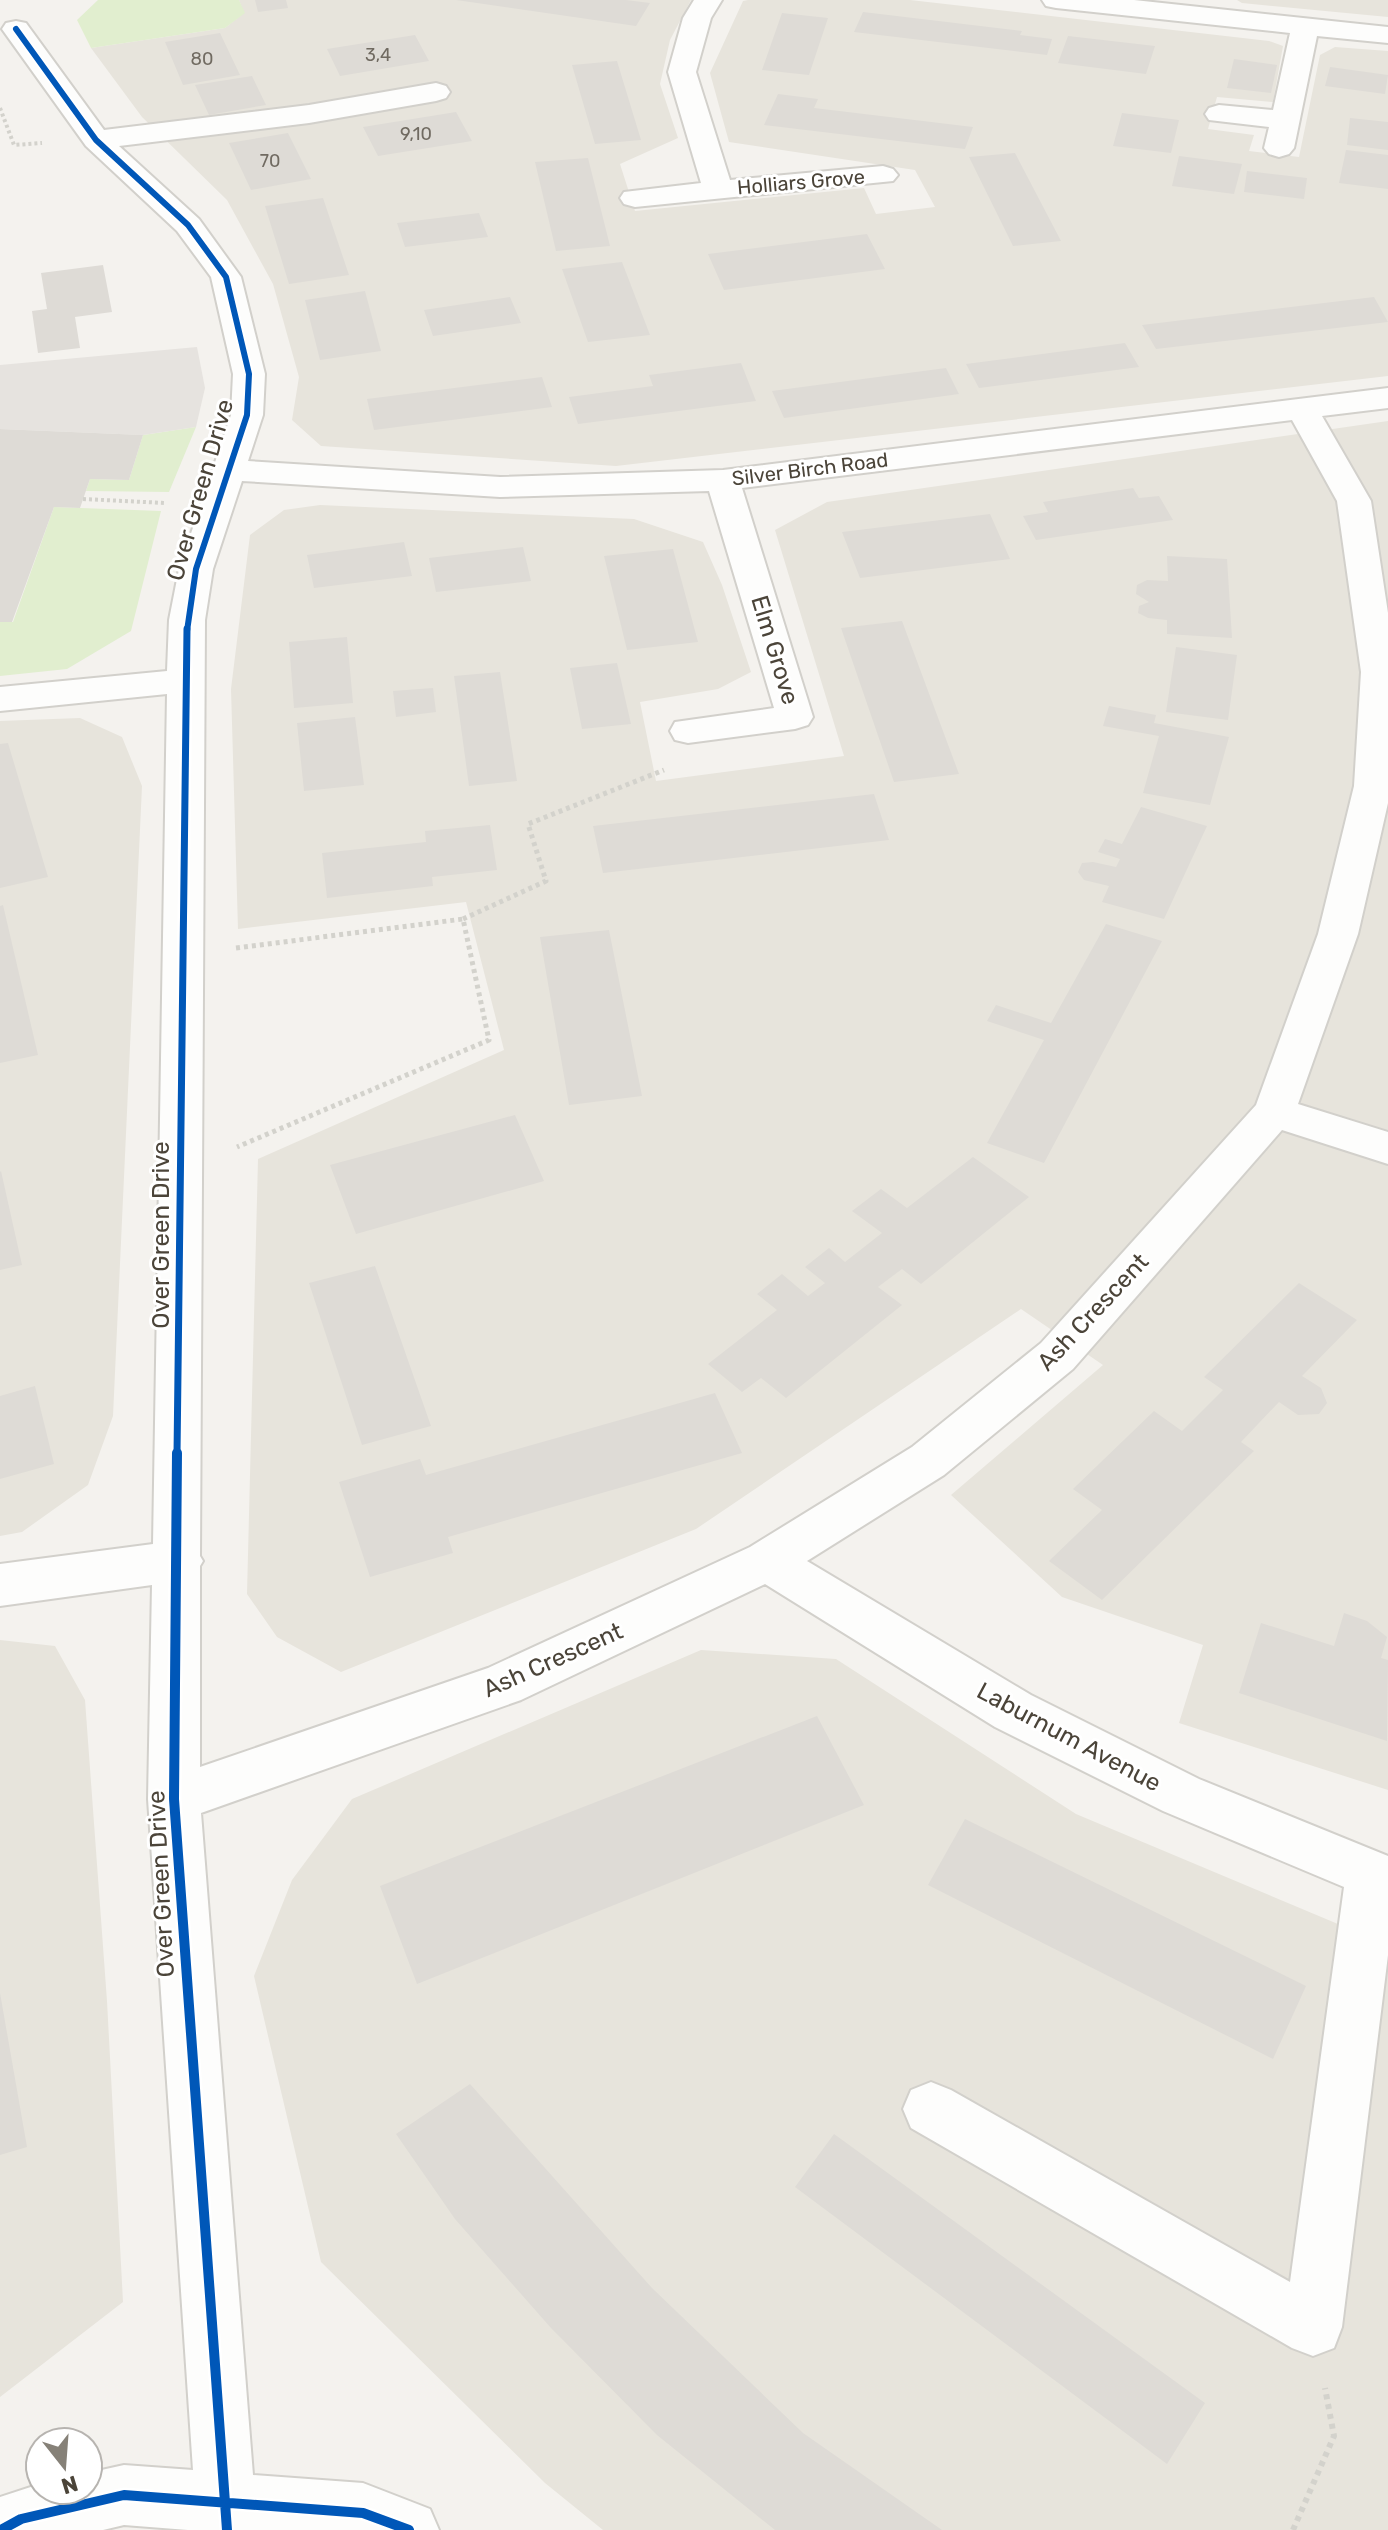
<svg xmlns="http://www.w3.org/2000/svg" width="1388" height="2530" font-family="Rubik,sans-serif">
<rect width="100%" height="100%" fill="#f4f2ee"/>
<path fill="#e7e4dc" d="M239,0H691L670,40L660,84L678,138L620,164L635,211L864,188L876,214L935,207L915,170L729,142L710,73L743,1L748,0H910L1269,41L1283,46L1273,102L1217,97L1208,129L1254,135L1249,151L1299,157L1320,55L1335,47L1388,51V376L616,466L321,446L292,420L299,377L273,284L227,200L142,117L91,48L225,28L244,13Z
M1237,0H1388V17L1242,3Z
M1388,421V1790L1179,1723L1203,1645L1062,1597L951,1495L1103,1365L1021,1309L696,1529L341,1672L277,1637L247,1594L258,1159L504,1050L466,902L238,929L231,689L250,535L284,510L320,505L634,519L703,542L722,585L751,672L718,689L640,702L656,781L844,756L775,530L827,502Z
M80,718L122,737L142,786L113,1416L88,1485L22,1532L0,1536V721Z
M0,1640L55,1646L85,1700L107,2001L123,2302L0,2397Z
M701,1650L836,1659L1076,1814L1388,1945V2530H603L545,2483L321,2262L254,1976L292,1880L352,1799Z"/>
<path fill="#e1eecf" d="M98,0H239L245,13L225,28L91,48L77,20Z
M196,427L169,492L86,491L90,479L129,480L143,435Z
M54,507L161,511L131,631L67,669L0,676V622H13Z"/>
<path fill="#e6e3df" d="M197,347L205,388L196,427L143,435L0,429V365Z"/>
<path fill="#dedbd6" d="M255,0H286L288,8L258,12Z
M456,0H626L650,3L636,26Z
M863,12L1022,31L1020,35L1052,39L1047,55L854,32Z
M782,13L828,18L809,75L762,70Z
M220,33L240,75L183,85L165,42Z
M415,35L429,61L340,76L327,49Z
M1068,36L1155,46L1146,74L1058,63Z
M1234,59L1277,65L1271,93L1227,88Z
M617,61L641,140L595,144L572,65Z
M1330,67L1388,75L1385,94L1325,86Z
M252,76L266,105L209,115L195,85Z
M778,94L818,99L814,108L973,127L965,149L764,125Z
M456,112L472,141L378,156L363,127Z
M1122,113L1179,120L1171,153L1113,146Z
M1350,118L1388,122V150L1347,145Z
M288,133L311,179L251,190L229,143Z
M1346,150L1388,155V189L1339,183Z
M1015,153L1061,241L1013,246L969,157Z
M1179,156L1242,164L1234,194L1172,186Z
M588,158L610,246L556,251L535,162Z
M1247,171L1307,178L1304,199L1244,192Z
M323,198L349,275L289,284L265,206Z
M479,213L488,237L405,247L397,223Z
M867,234L885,269L724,290L708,254Z
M622,262L650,335L588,342L562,269Z
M103,265L112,312L75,317L80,348L38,353L32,311L47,309L41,273Z
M365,291L381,351L320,360L305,300Z
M510,297L521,323L433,336L424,310Z
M1374,297L1388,322L1156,349L1142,325Z
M1125,343L1139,367L979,388L966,364Z
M741,363L756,401L578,424L569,397L653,386L649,375Z
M946,368L959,394L784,418L772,391Z
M542,377L552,407L374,430L367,399Z
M0,429L143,435L129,480L90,479L80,508L54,507L12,622H0Z
M1133,488L1139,498L1159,496L1173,520L1036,540L1023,516L1048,512L1043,502Z
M990,514L1010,559L860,578L842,532Z
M404,542L412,576L314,588L307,555Z
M523,547L531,581L436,592L429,558Z
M673,549L698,642L627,650L604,556Z
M1167,556L1227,559L1232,638L1167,634V620L1148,618L1138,613L1139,606L1149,602L1136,594L1137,585L1147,580L1168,581Z
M902,621L959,774L894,782L841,628Z
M347,637L353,703L294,708L289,642Z
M1176,647L1237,655L1228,720L1166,712Z
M617,663L631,724L582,729L570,668Z
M500,672L517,781L469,786L454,676Z
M433,688L436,712L396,717L393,691Z
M1109,706L1156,715L1154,723L1229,737L1210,805L1143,793L1159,736L1103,726Z
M355,717L364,785L304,791L297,723Z
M8,743L48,877L0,888V744Z
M874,794L889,840L603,873L593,826Z
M1141,807L1207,826L1164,919L1102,902L1109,886L1084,880L1078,872L1082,863L1093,862L1116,867L1120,859L1098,852L1105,839L1122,844Z
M490,825L497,870L432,877L433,886L327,898L322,853L426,842L425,831Z
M3,905L38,1055L0,1063V906Z
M1106,924L1162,941L1044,1163L987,1143L1044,1040L987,1021L996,1005L1051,1023Z
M609,930L642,1096L569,1105L540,937Z
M515,1115L544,1181L356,1234L330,1165Z
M973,1157L1029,1197L921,1284L902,1269L878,1287L902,1305L786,1398L761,1378L742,1392L708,1364L777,1310L757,1294L782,1274L808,1296L825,1283L805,1267L829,1248L845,1262L882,1233L852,1211L881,1189L907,1208Z
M1,1171L22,1265L0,1270V1172Z
M375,1266L431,1426L362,1445L309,1283Z
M1299,1283L1357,1320L1302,1376L1321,1388L1327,1403L1319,1414L1298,1415L1279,1402L1241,1442L1254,1451L1102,1600L1049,1561L1102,1510L1073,1489L1154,1411L1182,1431L1223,1390L1204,1377Z
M35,1386L54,1464L0,1479V1396Z
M715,1393L742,1453L448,1537L453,1553L370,1577L339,1482L420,1459L426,1475Z
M1344,1613L1367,1621L1387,1637L1381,1658L1388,1660L1387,1741L1239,1693L1261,1623L1334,1646Z
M817,1716L864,1805L417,1984L380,1886Z
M965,1819L1306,1986L1273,2059L928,1885Z
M0,1993L27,2147L0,2155Z
M470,2084L652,2288L803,2433L942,2530H775L657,2435L551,2328L455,2219L396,2134Z
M834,2134L1205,2403L1167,2464L795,2187Z"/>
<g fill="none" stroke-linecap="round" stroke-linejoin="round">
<g stroke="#d2d0cb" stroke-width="4">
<path id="minor" d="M694,0H722L711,18L696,72L730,180L883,166L893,169L898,175L893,181L635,207L624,204L620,198L624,192L701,183L668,72L683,18Z
M1042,0H1134L1388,27V43L1317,36L1294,148L1289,154L1279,157L1269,154L1264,148L1269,127L1209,120L1205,114L1209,108L1219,105L1273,110L1290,33L1056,8L1046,6Z
M16,21L26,23L104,130L309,105L436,83L446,86L450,92L446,98L436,101L309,123L119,146L199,219L241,277L265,374L263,415L248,461L500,477L723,470L1388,388V408L1322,416L1371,501L1388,613V803L1358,934L1298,1104L1388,1132V1164L1282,1130L1073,1369L944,1475L807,1561L1031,1695L1199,1779L1388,1856V1955L1342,2327L1334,2348L1313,2356L1292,2348L911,2128L903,2109L911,2090L931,2082L951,2090L1290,2282L1344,1887L1163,1811L995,1727L765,1584L521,1700L201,1813L253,2475L363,2483L430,2509L439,2530H188L124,2525L103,2530H0V2497L40,2484V2490H88V2473L124,2465L193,2470L148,1799L152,1585L0,1606V1564L153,1544L167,694L0,711V687L167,671L169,620L179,569L231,415L233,374L211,277L177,231L86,146L2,29L6,23ZM1292,420L1337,501L1361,672L1354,786L1318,934L1256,1105L1041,1343L912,1447L750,1547L488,1668L200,1767V1566L203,1561L200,1556L205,620L213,569L242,481L500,497L709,491L774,708L675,722L670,731L675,740L688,743L795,729L808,725L813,717L742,488Z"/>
</g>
<path stroke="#d3d2cc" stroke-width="4" stroke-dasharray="3 3" stroke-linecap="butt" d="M0,108L14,145L42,143
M83,499L165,503"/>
<path stroke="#d3d2cc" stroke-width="5" stroke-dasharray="4 4" stroke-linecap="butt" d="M463,919L546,881L528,824L664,770
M236,948L463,919L489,1040L237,1147"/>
<path stroke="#d3d2cc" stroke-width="6" stroke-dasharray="5 5" stroke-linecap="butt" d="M1293,2530L1334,2436L1325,2388"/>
<use href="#minor" fill="#fdfdfc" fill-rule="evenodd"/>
<g stroke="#fff" stroke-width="10">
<path id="cycleway-far2" d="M16,29L96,140L188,225L226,277L249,374L247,415L196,569L187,631"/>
</g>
<g stroke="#fff" stroke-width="12">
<path id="cycleway-far1" d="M177,1455L187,629"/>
</g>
<g stroke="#fff" stroke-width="15">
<path id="cycleway" d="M177,1453L174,1799L227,2530
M1,2530L21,2519L124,2495L363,2513L409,2530"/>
</g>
<use href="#cycleway-far2" stroke="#0057b8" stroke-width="6"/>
<use href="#cycleway-far1" stroke="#0057b8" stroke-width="7"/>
<use href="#cycleway" stroke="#0057b8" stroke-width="10"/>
</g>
<g text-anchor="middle" stroke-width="6" stroke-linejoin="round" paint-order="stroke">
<g font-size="18" fill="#706a61">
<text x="378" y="61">3,4</text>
<text x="202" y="65">80</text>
<text x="416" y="140">9,10</text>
<text x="270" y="167">70</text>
</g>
<g font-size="20" fill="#4b4439" stroke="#fff">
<text transform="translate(801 182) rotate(-5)" y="7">Holliars Grove</text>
<text transform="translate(810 469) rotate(-7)" y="7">Silver Birch Road</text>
</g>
<g font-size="24" fill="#4b4439" stroke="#fff">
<text transform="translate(200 490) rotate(-74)" y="8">Over Green Drive</text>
<text transform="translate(775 650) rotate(73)" y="8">Elm Grove</text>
<text transform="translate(161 1235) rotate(-90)" y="8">Over Green Drive</text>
<text transform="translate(1093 1312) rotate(-47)" y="8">Ash Crescent</text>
<text transform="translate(553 1660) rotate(-24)" y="8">Ash Crescent</text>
<text transform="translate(1069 1737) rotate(28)" y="8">Laburnum Avenue</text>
<text transform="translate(161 1884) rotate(-93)" y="8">Over Green Drive</text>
</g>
</g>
<g transform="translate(64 2466) rotate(163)"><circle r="38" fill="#ffffff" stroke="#b7b4b0" stroke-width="2"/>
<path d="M0-6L14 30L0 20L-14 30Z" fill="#868178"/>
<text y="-12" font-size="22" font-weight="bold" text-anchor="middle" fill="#4b4439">N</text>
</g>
</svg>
